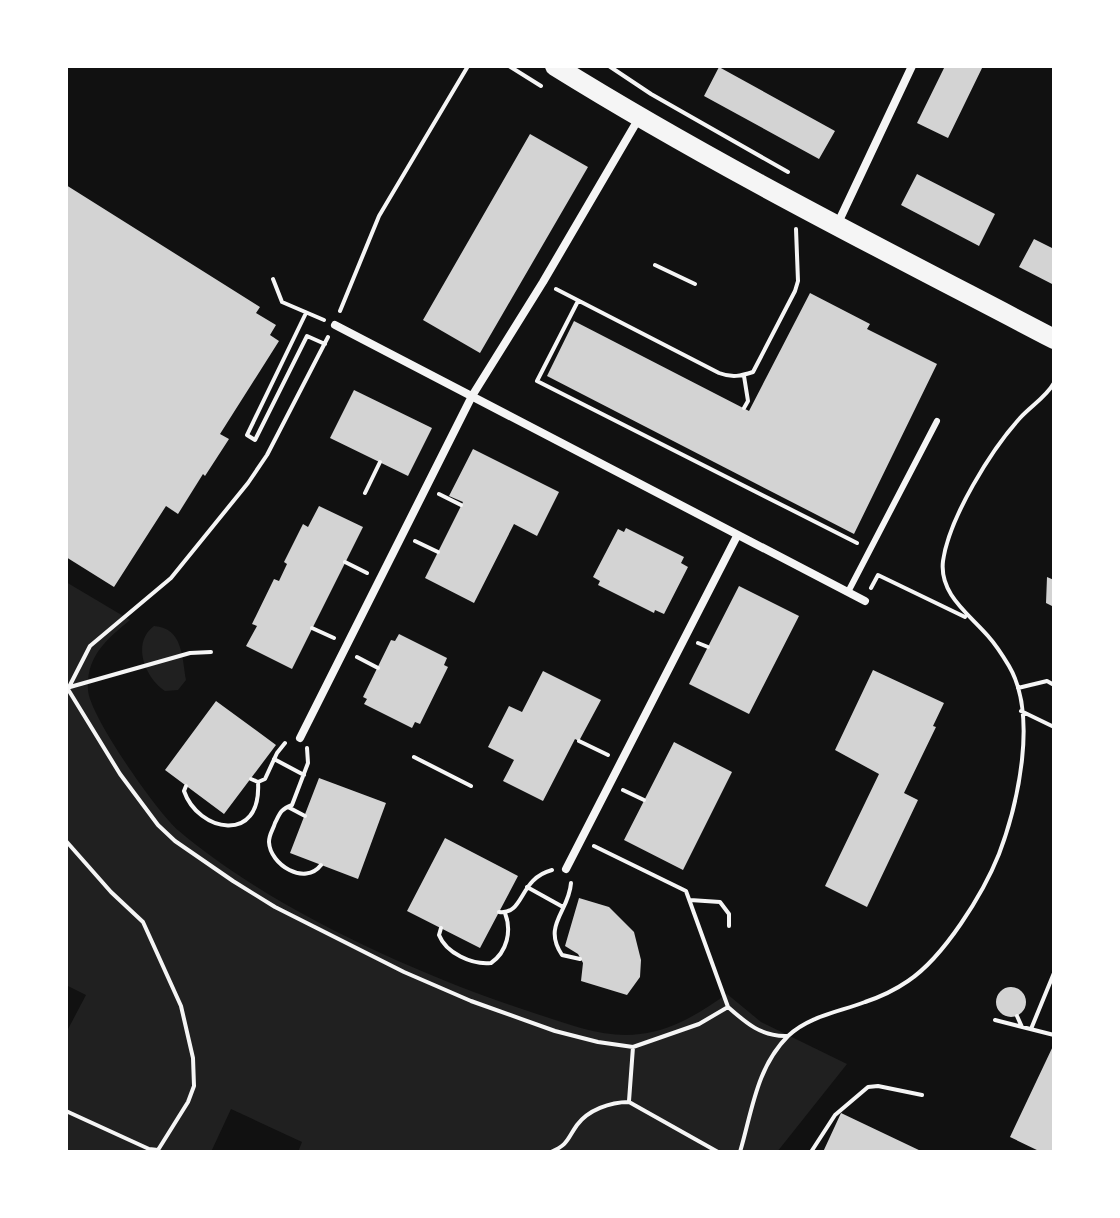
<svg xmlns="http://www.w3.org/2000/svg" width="1120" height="1218" font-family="Poppins,sans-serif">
<rect width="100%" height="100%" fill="#111"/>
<path fill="#202020" d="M66,582L130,620C107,639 86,656 88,690C89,715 158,814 179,831C272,910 424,978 540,1015C571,1025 607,1039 640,1034C674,1030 701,1012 727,994L761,1022L847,1064L777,1152H298L302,1142L231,1109L211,1152H66V1033L86,995L66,985Z
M154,626C183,628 182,657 186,680L178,690L165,691C145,678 131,643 154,626Z"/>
<path fill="#d3d3d3" d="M945,66H983L948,138L917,123Z
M719,67L835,131L819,159L704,96Z
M530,134L588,167L480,353L423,320Z
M917,174L995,214L979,246L901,205Z
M66,185L260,307L256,313L276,325L270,335L279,341L220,434L229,439L205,476L203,474L178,514L166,506L114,587L66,557Z
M1034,239L1054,249V285L1019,267Z
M810,293L870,324L867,329L937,364L854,534L547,376L574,321L749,411Z
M354,390L432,428L408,476L330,438Z
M473,449L559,492L537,536L514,524L474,603L425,578L463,502L449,496Z
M319,506L363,527L292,669L246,646L257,626L252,624L274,579L279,581L287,564L284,562L303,524L308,527Z
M626,528L684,557L681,563L688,567L664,614L655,610L654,613L598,585L600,581L593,577L618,529L624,532Z
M1047,577L1054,580V607L1046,603Z
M739,586L799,616L749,714L689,684Z
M399,634L447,658L444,665L448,667L420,724L415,722L412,728L364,704L367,699L363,697L391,640L395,641Z
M873,670L944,703L933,726L936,727L904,793L918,800L867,907L825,886L879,774L835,750Z
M543,671L601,700L579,741L575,739L543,801L503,781L514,760L488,747L509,706L522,712Z
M216,701L276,745L224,814L165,770Z
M674,742L732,772L683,870L624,840Z
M319,778L386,803L358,879L290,853Z
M445,838L518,876L480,948L407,911Z
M579,898L609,907L634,932L641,960L640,977L627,995L581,981L583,963L578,954L565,946Z
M996 1002a15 15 0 1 1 30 0a15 15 0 1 1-30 0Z
M1054,1044V1152H1041L1010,1137Z
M841,1113L923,1152H823Z"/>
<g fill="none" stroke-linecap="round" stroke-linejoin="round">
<path stroke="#f5f5f5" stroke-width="4" d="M509,66L541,86
M609,66L651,94L788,172
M655,265L695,284
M273,279L282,302L324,320
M556,289L719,373C732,378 741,376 753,372L795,291L798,281L796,229
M578,301L537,381L857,543
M340,311L379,216L468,66
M306,313L247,435L255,440L307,336L325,344
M744,376L748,401L744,408
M365,493L380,462
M439,494L461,505
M415,541L438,552
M345,562L367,573
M871,588L878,575L965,617
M312,628L334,638
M698,643L708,647
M357,657L378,668
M66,686L120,774L158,825L175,841L233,881L275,907L404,972L471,1001L555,1031L598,1042L633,1047L699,1024L728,1007C746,1023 762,1037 787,1036
M69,687L90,646L171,578L248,483L267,455L328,337
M70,687L190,653L211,652
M1018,688L1047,681L1054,685
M1021,711L1054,727
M579,741L608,755
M307,748L308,763L292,805C281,809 280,813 275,823C273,830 269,834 269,842C270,865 305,886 321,865
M414,757L471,786
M274,759L304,775
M251,779L258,782L265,779L277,753L285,743
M186,786L184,791C198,832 262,845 258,782
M623,790L644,800
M288,807L305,816
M66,841L111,892L143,922L181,1006L193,1058L194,1086L188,1102L158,1150L149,1149L66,1111
M594,846L686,891L728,1007
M571,883C569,912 542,925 562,955L580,959
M527,887L563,907
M690,900L720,902L729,914V926
M499,912C525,915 518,879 552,870
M441,928L439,935C446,953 472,965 491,963C507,952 512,931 505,913
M1017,1016L1022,1027
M995,1020L1054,1035
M1031,1029L1054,973
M629,1101L633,1047
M551,1152C569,1144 567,1139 577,1125C588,1110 610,1102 629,1102L718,1152
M740,1152C752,1112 756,1068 788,1036C809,1016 839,1012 865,1002C880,997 895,990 908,981C944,957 983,894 999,854C1018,804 1038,715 1009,666C1003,656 996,645 988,636C969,614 939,594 943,561C949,518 991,450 1020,418C1031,406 1046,397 1054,383
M811,1152L835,1115L868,1087L878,1086L922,1095"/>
<path stroke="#f5f5f5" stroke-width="6" d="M848,592L937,421"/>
<path stroke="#f5f5f5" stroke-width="8" d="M837,225L912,66
M335,325L865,601
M300,738L472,396L543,282L639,118
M566,869L737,536"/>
<path stroke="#f5f5f5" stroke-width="20" d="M555,66C716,166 886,251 1054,339"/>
</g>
<rect width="1120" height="1218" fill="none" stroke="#ffffff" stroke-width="136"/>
</svg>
